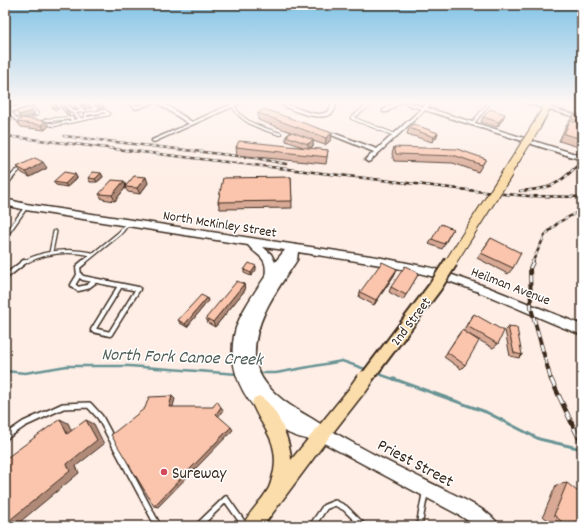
<svg xmlns="http://www.w3.org/2000/svg" width="587" height="531" font-family="Dekko,sans-serif">
<rect width="100%" height="100%" fill="#feeee6"/>
<filter id="ink" filterUnits="userSpaceOnUse"><feTurbulence type="fractalNoise" baseFrequency=".025" numOctaves="2"/><feDisplacementMap in="SourceGraphic" scale="8" xChannelSelector="R" yChannelSelector="G"/><feConvolveMatrix kernelMatrix="1 2 1 2 8 2 1 2 1" color-interpolation-filters="sRGB"/></filter>
<g filter="url(#ink)">
<g fill="none" stroke-linecap="round" stroke-linejoin="round">
<path stroke="#699394" stroke-width="2.5" d="M5,371L25,373L67,366H129L238,374
M259,373H276L342,361L368,370
M376,373L396,380"/>
<path stroke="#699394" stroke-width="3" d="M394,379L486,412L539,439L582,449"/>
<g stroke="#3b2a1e" stroke-width="4.5">
<path id="lane-far3" d="M63,102L80,119
M74,102L83,111
M359,102L367,106
M373,102L352,118L395,135
M233,106C243,124 262,128 280,134
M9,111L16,119L26,121
M73,112L96,109L89,102
M22,119L37,114L29,105
M42,123L46,120L72,118V121
M44,123L54,125L109,114L105,111L86,114V118
M472,124L490,102
M15,173L22,168"/>
</g>
<g stroke="#3b2a1e" stroke-width="5.5">
<path id="lane-far2" d="M5,185L16,172
M5,233L9,231L26,207
M51,252L55,232
M23,263C45,251 68,249 92,254
M83,263L120,233L128,223"/>
</g>
<g stroke="#3b2a1e" stroke-width="7">
<path id="lane-far1" d="M84,262L78,267L79,275L83,278L138,289L110,334L93,330L120,286
M79,275L73,285L78,289L87,287L95,281
M5,277L24,262"/>
</g>
<g stroke="#3b2a1e" stroke-width="8">
<path id="lane" d="M5,437L24,424L63,406L89,405L100,417L158,526
M198,526L226,499L245,526
M312,526L325,507L335,503L345,508L363,526
M419,526L425,494"/>
</g>
<g stroke="#3b2a1e" stroke-width="3">
<path id="street" d="M128,102H133L137,106L148,102H156L136,109Z
M156,102H162L192,122L236,102H243L154,142L152,141V140L189,124Z
M276,102C292,102 322,126 332,106L330,102H334L336,106C335,109 334,112 331,114C318,122 288,109 276,102Z
M395,102H401L387,112H383V110Z
M401,102H409L423,107L428,102H433L427,108L582,156V160L425,110L370,161L368,162L365,160L374,152L329,134L333,133L377,149L421,109Z
M523,102H531L582,117V119Z"/>
</g>
<g stroke="#3b2a1e" stroke-width="3">
<path id="secondary" d="M29,102H40L5,114V110Z
M5,199L26,204L377,257L432,268L487,287L582,325V335C531,316 479,288 427,275C385,264 341,259 298,252L297,260C278,289 253,320 255,358C256,372 267,387 278,396C288,405 299,411 311,418C354,446 401,468 447,491C461,498 493,512 499,526H476L459,515L320,441C269,438 224,388 234,336C238,315 253,295 265,277C269,256 257,257 248,245L26,210L5,205ZM263,247L285,250L275,262L271,254Z"/>
</g>
<g stroke="#3b2a1e" stroke-width="3">
<path id="primary" d="M546,102H553L539,129H533L532,127Z
M358,382L363,384L365,389L363,394L327,440L263,526H243C248,513 260,503 267,491C271,486 272,477 274,471C279,439 262,429 252,403L254,398L259,396C276,403 291,442 291,460L353,384Z"/>
</g>
<use href="#lane-far3" stroke="#fff" stroke-width="2.5"/>
<use href="#lane-far2" stroke="#fff" stroke-width="3"/>
<use href="#lane-far1" stroke="#fff" stroke-width="4"/>
<use href="#lane" stroke="#fff" stroke-width="5"/>
<use href="#street" fill="#fff" fill-rule="evenodd"/>
<use href="#secondary" fill="#fff" fill-rule="evenodd"/>
<use href="#primary" fill="#fbddab" fill-rule="evenodd"/>
<g stroke="#3b2a1e" stroke-width="2.5">
<path id="rail-far2" d="M5,136L493,193L528,196L582,197
M64,136L255,158L286,164
M520,191C550,189 557,186 578,165
M532,263L545,235L559,222L582,210"/>
</g>
<g stroke="#3b2a1e" stroke-width="4">
<path id="rail-far1" d="M533,262L530,268L531,308L551,380"/>
</g>
<g stroke="#3b2a1e" stroke-width="4.5">
<path id="rail" d="M551,379L582,445"/>
</g>
<use href="#rail-far2" stroke="#fff" stroke-width="1.5" stroke-dasharray="4" stroke-linecap="butt"/>
<use href="#rail-far1" stroke="#fff" stroke-width="2.5" stroke-dasharray="7" stroke-linecap="butt"/>
<use href="#rail" stroke="#fff" stroke-width="3" stroke-dasharray="9" stroke-linecap="butt"/>
<g stroke="#3b2a1e" stroke-width="10" stroke-linecap="butt">
<path id="primary-bridge-far3" d="M507,173L536,127"/>
</g>
<g stroke="#3b2a1e" stroke-width="12" stroke-linecap="butt">
<path id="primary-bridge-far2" d="M450,263L508,172"/>
</g>
<g stroke="#3b2a1e" stroke-width="16" stroke-linecap="butt">
<path id="primary-bridge-far1" d="M365,380L435,287L451,262"/>
</g>
<g stroke="#3b2a1e" stroke-width="19" stroke-linecap="butt">
<path id="primary-bridge" d="M358,389L365,379"/>
</g>
<use href="#primary-bridge-far3" stroke="#fbddab" stroke-width="8"/>
<use href="#primary-bridge-far2" stroke="#fbddab" stroke-width="10"/>
<use href="#primary-bridge-far1" stroke="#fbddab" stroke-width="12"/>
<use href="#primary-bridge" stroke="#fbddab" stroke-width="16"/>
</g>
<path fill="#d8a995" stroke="#3b2a1e" d="M48,102H54L59,109L55,110Z
M66,102H72L78,110L75,111Z
M77,102H88L90,108L85,110Z
M92,102H102L104,108L100,109Z
M60,106L68,111L70,114L67,115L62,109Z
M16,111H33L35,115L22,118L49,126L45,130L21,127L17,122L21,119Z
M258,113L332,133L331,140L325,145L313,141V146L310,148L328,150L326,164L237,155L236,147H303L286,141V136L291,132L258,120Z
M573,115L582,117V148L559,141L565,128Z
M5,116H9L12,119L10,122H5Z
M483,117L503,119L497,127L481,122Z
M409,128L438,133L436,138L432,142L407,134Z
M394,147L486,159L478,172L453,163L394,161L392,154Z
M17,167L47,168L30,177L22,173Z
M101,173L103,177L97,182H90L88,178Z
M75,174L77,178L67,187L56,185L53,182Z
M291,177L292,208L220,209L218,202Z
M124,181L126,186L148,183L140,194L128,192L125,188L115,201L102,199L99,194Z
M453,229L442,249L429,244L432,239Z
M491,238L513,268L508,274L477,258Z
M244,270H256L251,276L244,273Z
M419,273L403,300L389,292L391,287Z
M395,274L374,305L359,297L360,292Z
M244,284L245,290L215,327L208,323L206,318Z
M208,301L187,327L180,323L178,320Z
M474,314L498,344L493,348L463,331L470,319Z
M508,327L522,355L519,358L510,356L505,330Z
M462,330L465,365L461,369L444,357L458,335Z
M567,483L582,526H555L543,516L556,485Z"/>
<path fill="#b08a79" stroke="#3b2a1e" d="M16,102H27L18,106Z
M88,103L90,108L85,110L82,105Z
M102,103L104,108L100,109L98,104Z
M57,106L59,109L55,110L53,107Z
M77,107L78,110L75,111L73,108Z
M33,111L35,115L21,119L19,115Z
M66,111H68L70,114L67,115Z
M505,114L503,119L497,127L499,122Z
M9,116L12,119L10,122L7,119Z
M46,121L49,126L45,130L41,125Z
M332,133L331,140L325,145L326,138Z
M438,133L436,138L432,142L434,137Z
M313,140V146L308,149V144Z
M43,162L47,168L30,177L26,172Z
M101,173L103,177L97,182L95,179Z
M75,174L77,178L67,187L65,184Z
M146,177L148,183L140,194L137,188Z
M124,181L126,187H125V188L115,201L112,195Z
M256,266V270L251,276V273Z
M397,269L395,274L374,305L376,300Z
M244,284L245,290L215,327L213,322Z
M207,298L208,301L187,327L185,324Z
M172,396L175,399L172,410L169,407Z
M221,407L223,410L218,417L216,414Z
M60,419L68,423L75,438L67,434Z
M86,420L94,424L104,444L76,466L79,473L15,526H5V524L67,464Z
M231,427L233,430L158,507L154,506Z"/>
<path fill="#fbc5ad" stroke="#3b2a1e" d="M49,102H54L57,106L53,107Z
M67,102H72L77,107L73,108Z
M80,102H88V103L82,105Z
M96,102H102V103L98,104Z
M61,104L68,111H66L60,106Z
M30,107L33,111L19,115L16,111Z
M264,109L332,133L326,138L258,113Z
M490,109L505,114L499,122L483,117Z
M573,115L582,117V122L572,119Z
M5,116H9L7,119H5Z
M22,118L46,121L41,125L17,122Z
M570,121L582,124V139L564,134Z
M413,124L438,133L434,137L409,128Z
M292,132L313,140L308,144L286,136Z
M239,141L328,150L327,157L236,147Z
M394,147L457,149L486,159L482,165L456,156L396,154Z
M35,158L43,162L26,172L17,167Z
M64,172L75,174L65,184L53,182Z
M93,172L101,173L95,179L88,178Z
M134,176L146,177L137,188L125,187Z
M291,177L292,201L218,202L223,178Z
M112,180L124,181L112,195L99,194Z
M441,224L453,229L444,244L432,239Z
M491,238L521,253L513,268L481,253Z
M382,262L397,269L376,300L360,292Z
M249,263L256,266L251,273L244,270Z
M405,266L419,273L406,295L391,287Z
M237,281L244,284L213,322L206,318Z
M201,295L207,298L185,324L178,320Z
M474,314L504,331L498,344L467,326Z
M508,327L517,328L522,355L514,353Z
M462,330L479,341L465,365L447,352Z
M172,396L169,407H213L217,401L221,407L216,414L231,427L154,506L111,435L145,408L149,397Z
M60,419L67,434L86,420L97,440L67,464L70,471L5,524V459Z
M567,483L582,495V526H567L554,515Z"/>
</g>
<linearGradient id="sky" x2="0" y2="1"><stop stop-color="#81c3e6"/><stop offset="0.58" stop-color="#fff7f4"/><stop offset="1" stop-color="#fff7f4" stop-opacity="0"/></linearGradient>
<rect width="587" height="177" fill="url(#sky)"/>
<circle fill="#d1495b" stroke="#fff" stroke-width="1.5" cx="164" cy="472" r="4"/>
<g text-anchor="middle" stroke-width="3" stroke-linejoin="round" paint-order="stroke">
<g font-size="14" fill="#3b2a1e" stroke="#fff">
<text transform="translate(220 223) rotate(9)" y="5">North McKinley Street</text>
<text transform="translate(511 285) rotate(21)" y="5">Heilman Avenue</text>
<text transform="translate(410 321) rotate(-53)" y="5">2nd Street</text>
</g>
<g font-size="17" fill="#3b2a1e" stroke="#fff">
<text transform="translate(416 462) rotate(28)" y="6">Priest Street</text>
</g>
<g font-size="17" fill="#3b2a1e" stroke="#fff" text-anchor="start">
<text x="172" y="478">Sureway</text>
</g>
<g font-size="18" font-style="italic" fill="#525f59" stroke="#fff">
<text transform="translate(182 356) rotate(2)" y="6">North Fork Canoe Creek</text>
</g>
</g>
<rect width="587" height="531" fill="none" stroke="#fff" stroke-width="20"/>
<rect x="10" y="10" width="567" height="511" fill="none" stroke="#3b2a1e" stroke-width="1.5" filter="url(#ink)"/>
</svg>
